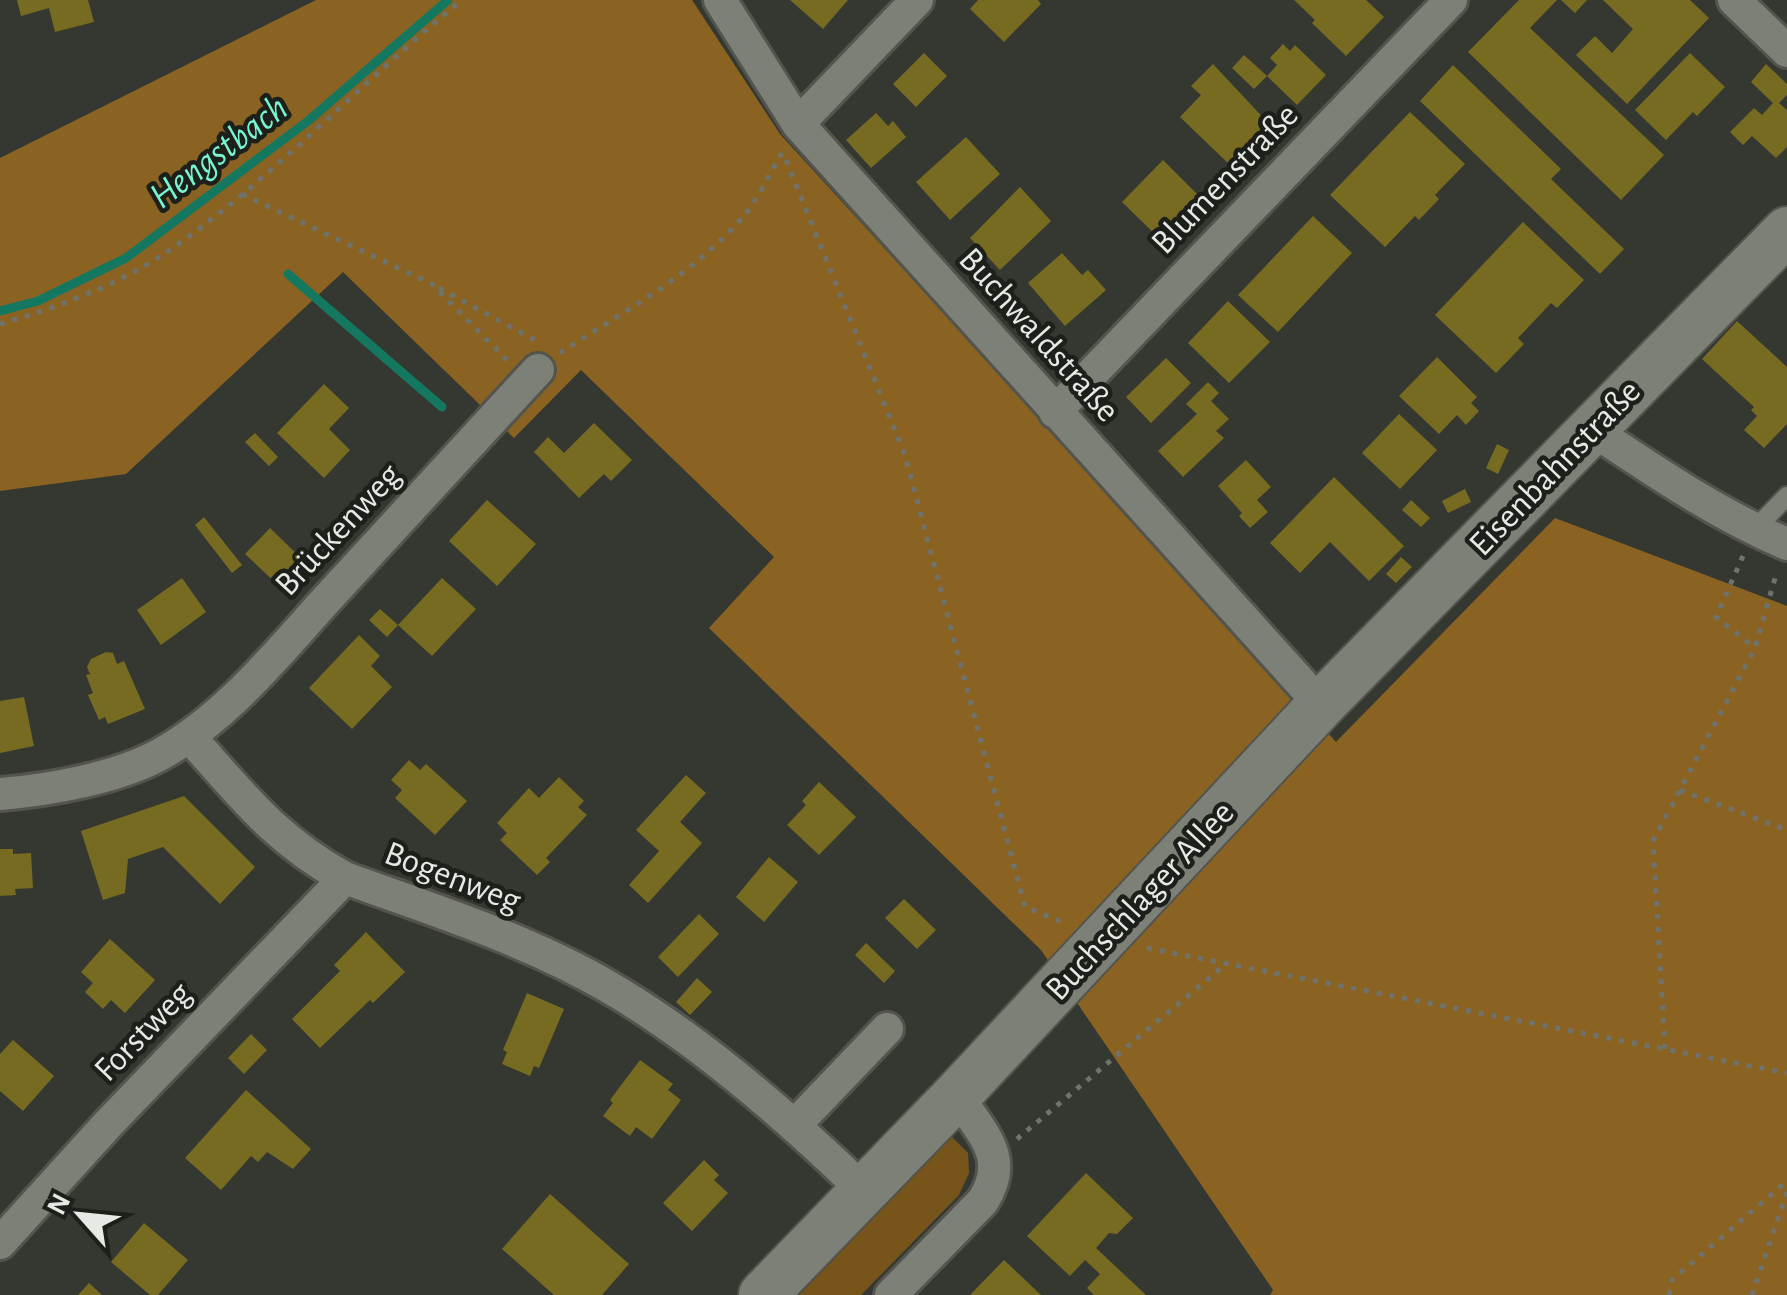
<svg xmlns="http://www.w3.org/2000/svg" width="1787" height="1295" font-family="'Alegreya Sans',sans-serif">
<rect width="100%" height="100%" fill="#353830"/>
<path fill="#77551a" d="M952,1137L968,1153L969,1173L959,1195L861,1295H799Z"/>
<path fill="#8a6322" d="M316,0H692L780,134L1336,742L1555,518L1787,606V1295H1270L1273,1290L1041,950L709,628L774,557L581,370L514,438L343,272L126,474L0,491V158Z"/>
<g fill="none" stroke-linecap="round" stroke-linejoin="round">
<path stroke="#14775f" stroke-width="9" d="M288,274L442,407
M0,311L38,301L126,258L308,121L448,0"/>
</g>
<path fill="#776b21" d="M17,0H88L94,22L55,32L49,8L21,16Z
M790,0H848L823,29Z
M978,0H1038L1041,4L1004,42L970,9Z
M1294,0H1366L1384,17L1346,56L1312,23L1315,20Z
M1519,0H1557L1530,28L1664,155L1621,200L1468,52Z
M1561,0H1587L1575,13Z
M1603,0H1690L1709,18L1627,104L1576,55L1595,36L1612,53L1633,29Z
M1283,44L1290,51L1295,45L1326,75L1297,105L1267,76L1254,89L1232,68L1244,55L1267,76L1277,65L1270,58Z
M924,53L947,76L916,107L893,84Z
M1690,53L1725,87L1697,116L1693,112L1666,140L1635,110Z
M1213,64L1270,125L1231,166L1180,117L1201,95L1191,86Z
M1766,64L1787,84V95L1779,103L1787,110V147L1776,158L1752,136L1743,145L1730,132L1754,108L1762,115L1773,103L1751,82Z
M1453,65L1561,169L1551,179L1624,249L1600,274L1420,101Z
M1410,112L1465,164L1435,195L1439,199L1419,220L1415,216L1385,247L1330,195Z
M876,113L888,126L893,121L906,137L871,168L846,140Z
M966,137L1000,174L950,220L916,182Z
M1163,160L1206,203L1165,244L1122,202Z
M1020,187L1051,221L1000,270L970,238Z
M1313,216L1352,253L1278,332L1238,295Z
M1523,222L1584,280L1557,308L1551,303L1518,338L1524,344L1496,373L1435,315Z
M1062,253L1082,275L1088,270L1106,290L1065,326L1028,283Z
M1228,301L1270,342L1229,383L1188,343Z
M1737,321L1787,367V424L1764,448L1744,430L1757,416L1751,410L1754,407L1702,359Z
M1437,357L1477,397L1471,403L1479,411L1466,425L1457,415L1439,434L1399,396Z
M1166,358L1191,383L1151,423L1126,397Z
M1208,382L1219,393L1211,401L1229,419L1216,431L1224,438L1183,477L1158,451L1197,414L1186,404Z
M324,384L349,408L329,429L350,450L324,478L277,433Z
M1399,414L1437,450L1400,489L1362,453Z
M594,423L632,460L611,481L604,474L579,498L534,452L548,437L564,453Z
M255,433L278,457L269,466L245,442Z
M1497,444L1509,450L1498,474L1486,468Z
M1246,460L1271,487L1257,500L1268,512L1250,528L1239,516L1242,513L1218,486Z
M1334,477L1404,546L1369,581L1330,542L1300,573L1270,543Z
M1465,489L1471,502L1448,513L1442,501Z
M487,500L536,544L497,586L449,541Z
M1411,500L1430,518L1421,527L1402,510Z
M204,517L242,565L232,573L195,525Z
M270,528L303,560L279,586L245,554Z
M1401,557L1412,567L1396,583L1386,574Z
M182,578L206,612L161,645L137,610Z
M442,578L476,609L432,656L398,625Z
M380,609L398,625L387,637L369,620Z
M359,635L380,656L371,666L392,687L352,729L309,688Z
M106,652L113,653L117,664L124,661L145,709L108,724L105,717L99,720L88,695L93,693L86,675L90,674L87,667L91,659Z
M24,697L34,746L0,753V701Z
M409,760L420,770L426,764L467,801L435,835L395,798L402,790L391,780Z
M686,775L706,793L680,822L702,843L648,903L629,885L659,851L636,830Z
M559,777L584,801L578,807L587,815L546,858L550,862L537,875L500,840L507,833L497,823L529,788L539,798Z
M819,782L856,817L819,855L787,825L806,805L802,801Z
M184,796L255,867L220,904L163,847L128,859L125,893L103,900L81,831Z
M0,849H13V854L31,853L33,888L15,889L16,895L0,896Z
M769,857L798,882L764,922L736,897Z
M904,899L936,930L917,949L885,918Z
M699,914L719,934L678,977L658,957Z
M366,932L405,972L373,1003L370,1000L320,1048L292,1019L340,971L334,965Z
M110,939L155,980L125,1013L111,1000L103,1009L85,992L93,983L81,972Z
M866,943L895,971L884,983L855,955Z
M697,978L712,992L690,1015L676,1002Z
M527,993L564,1009L539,1068L534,1066L530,1076L502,1064L507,1052L503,1050Z
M251,1034L267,1050L244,1074L228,1058Z
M13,1040L54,1076L23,1111L0,1091V1054Z
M640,1060L673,1084L668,1090L681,1100L652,1139L636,1127L630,1136L603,1116L613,1103L610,1100Z
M246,1090L311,1149L293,1169L267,1152L258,1162L251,1156L221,1190L185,1158Z
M704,1160L719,1175L714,1180L728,1193L692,1231L663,1203Z
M1086,1173L1133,1218L1117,1234L1109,1233L1096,1248L1146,1295H1094L1087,1288L1100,1274L1085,1260L1070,1276L1027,1236Z
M550,1194L629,1264L602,1295H554L502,1249Z
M144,1223L188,1260L158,1295H150L111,1262Z
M1004,1260L1041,1295H970Z
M89,1283L102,1295H78Z"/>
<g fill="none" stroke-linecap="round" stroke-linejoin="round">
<g stroke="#52544d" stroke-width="22">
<path id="service" d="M1754,530L1787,496"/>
</g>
<g stroke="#52544d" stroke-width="38">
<path id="minor" d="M720,0L798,124L1321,705
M1734,0L1787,51
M798,124L917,0
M1055,412L1451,0
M1591,429C1654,471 1717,514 1787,544
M189,736C241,794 275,840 345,878C433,910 526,939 607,986C697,1038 790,1119 864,1191
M0,794C49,790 118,778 161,754C227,717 277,654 327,599C397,523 467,446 538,370
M794,1126L887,1029
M0,1243L109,1123L345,878
M891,1295L983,1201C1011,1157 981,1133 957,1095"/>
</g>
<g stroke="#52544d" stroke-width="52">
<path id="secondary" d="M763,1295L957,1095L1321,705L1787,231"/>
</g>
<path stroke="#70736c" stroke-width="5" stroke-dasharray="5 8" stroke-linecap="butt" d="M786,160L905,455L1025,907L1065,923
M242,194L432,284L507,360
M439,288L535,340
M0,324C50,310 117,285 161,256C270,182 360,83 462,0
M560,353C621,313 693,275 741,219C758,200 769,174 782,153
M1743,556L1716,617L1755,648
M1680,790L1787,830
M1147,948L1787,1073
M1665,1049L1653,841L1755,648L1777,571
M1017,1139L1227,963
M1669,1295L1672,1280L1787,1181
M1752,1295L1787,1192"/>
<use href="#service" stroke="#7d8077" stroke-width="18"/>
<use href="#minor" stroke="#7d8077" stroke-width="32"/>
<use href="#secondary" stroke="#7d8077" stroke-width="48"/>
</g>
<g text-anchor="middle" stroke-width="9" stroke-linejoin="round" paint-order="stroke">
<g font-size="35" fill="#e7e9e4" stroke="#1d1f1b">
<text transform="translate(1224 178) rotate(-46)" y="12">Blumenstraße</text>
<text transform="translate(1040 334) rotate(48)" y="12">Buchwaldstraße</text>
<text transform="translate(1554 467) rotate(-46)" y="12">Eisenbahnstraße</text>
<text transform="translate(337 529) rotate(-47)" y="12">Brückenweg</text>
<text transform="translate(453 876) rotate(21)" y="12">Bogenweg</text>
<text transform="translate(1139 900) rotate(-47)" y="12">Buchschlager Allee</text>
<text transform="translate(142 1031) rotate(-46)" y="12">Forstweg</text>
</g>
<g font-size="38" font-style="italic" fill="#78f4ce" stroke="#1d1f1b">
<text transform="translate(218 151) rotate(-37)" y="13">Hengstbach</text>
</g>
</g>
<g transform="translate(80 1215) rotate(297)" stroke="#1d1f1b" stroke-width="8" paint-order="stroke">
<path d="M0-8L18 38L0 25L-18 38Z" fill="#e7e9e4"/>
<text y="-15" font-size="28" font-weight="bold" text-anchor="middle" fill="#e7e9e4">N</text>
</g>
</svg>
